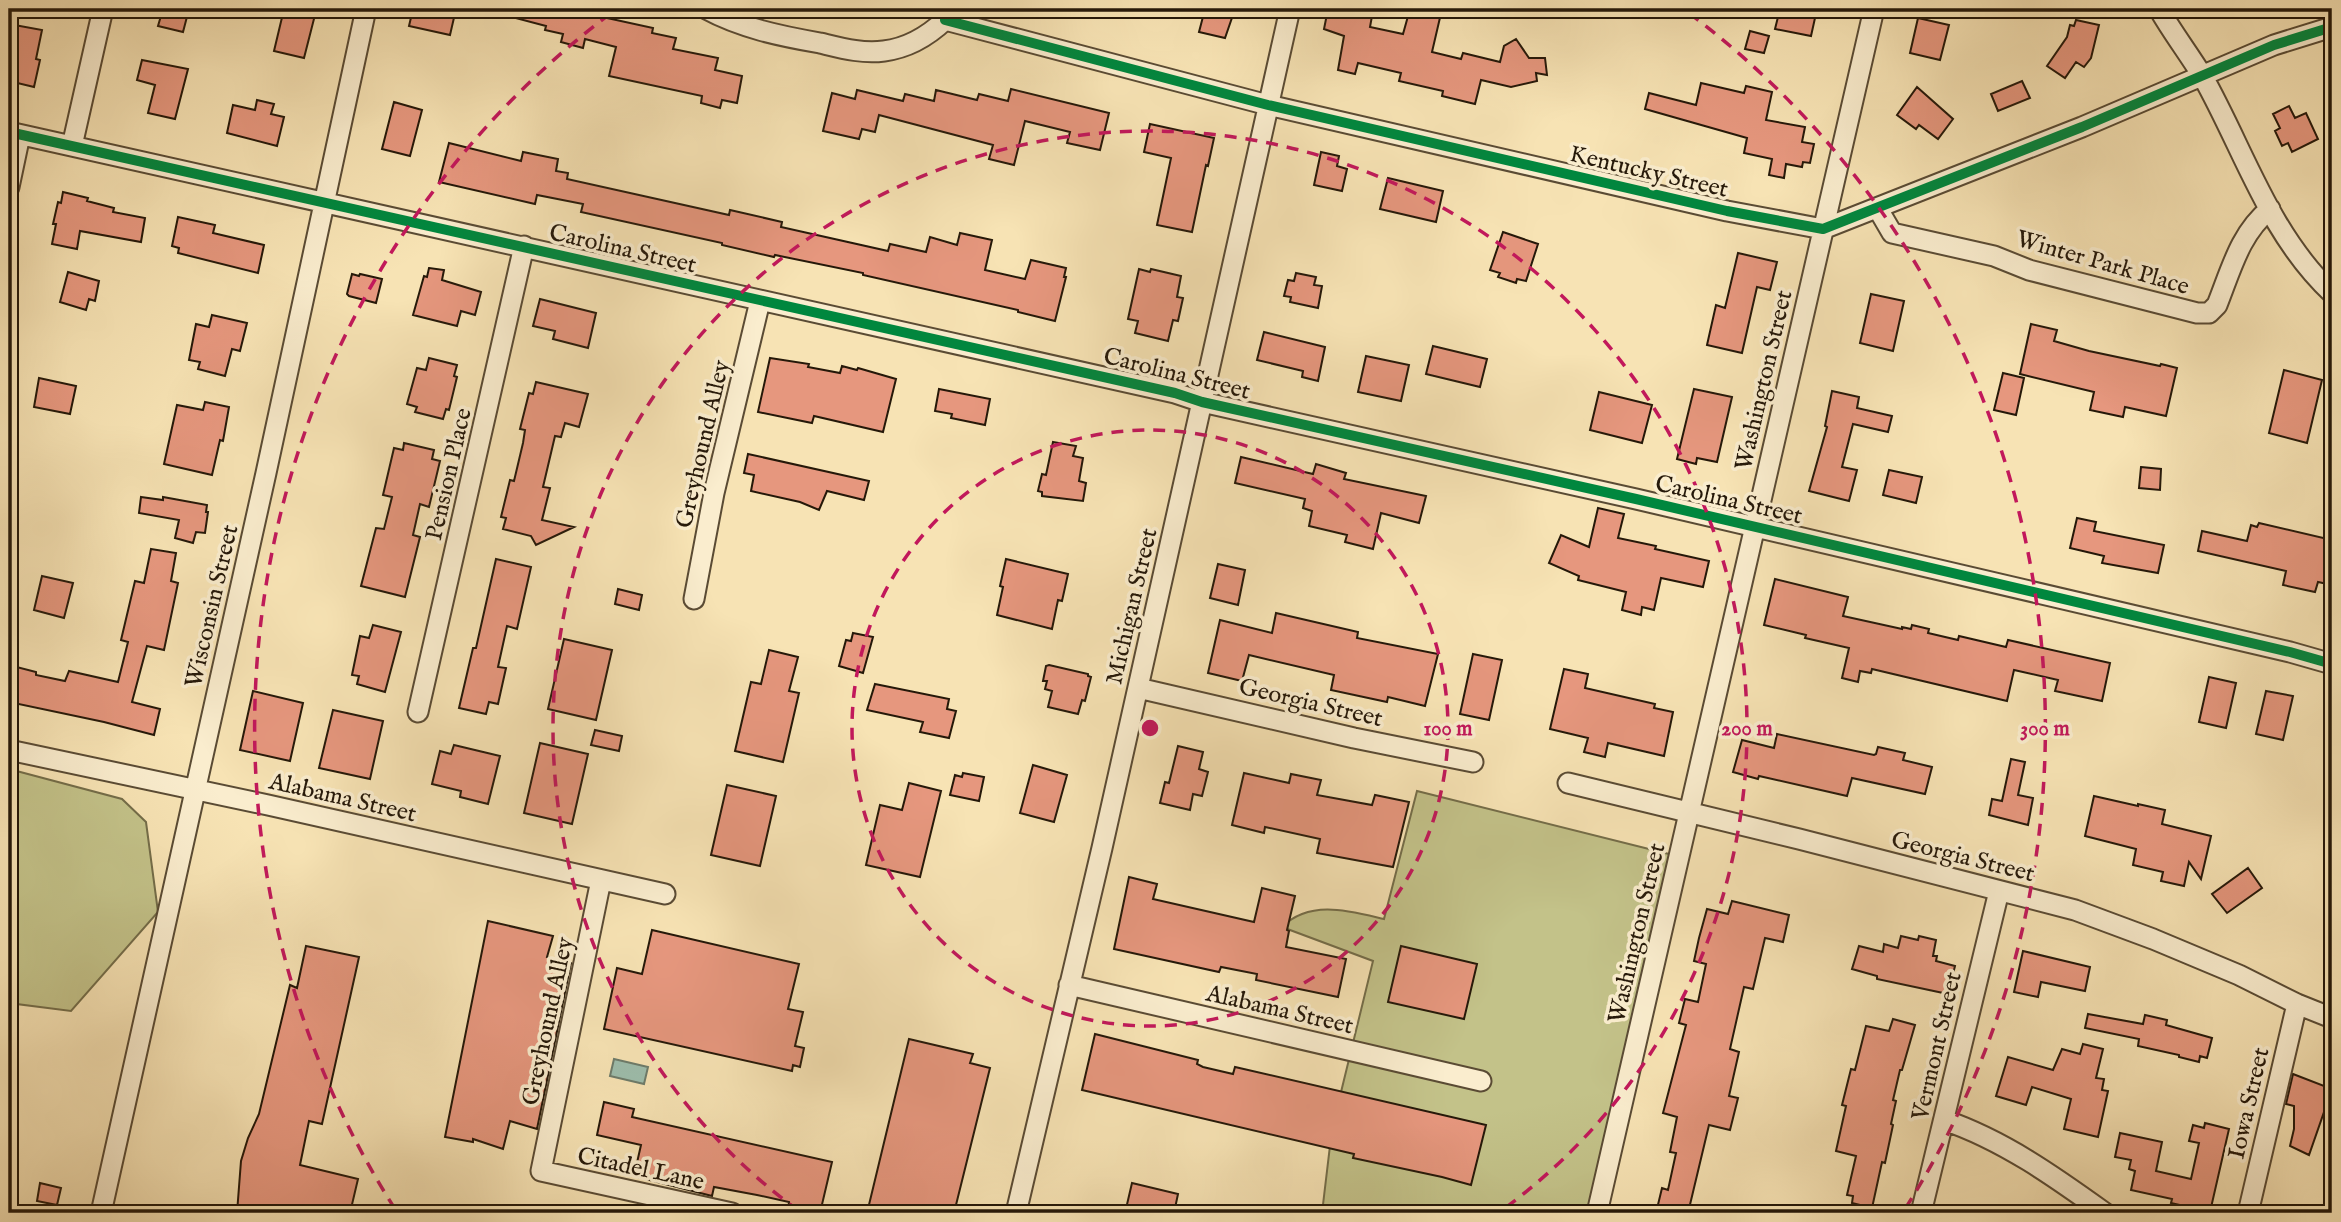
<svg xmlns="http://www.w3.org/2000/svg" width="2341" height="1222" font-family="'IM FELL English',serif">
<rect width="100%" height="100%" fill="#f7e3b4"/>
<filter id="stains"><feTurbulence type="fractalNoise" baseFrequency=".00286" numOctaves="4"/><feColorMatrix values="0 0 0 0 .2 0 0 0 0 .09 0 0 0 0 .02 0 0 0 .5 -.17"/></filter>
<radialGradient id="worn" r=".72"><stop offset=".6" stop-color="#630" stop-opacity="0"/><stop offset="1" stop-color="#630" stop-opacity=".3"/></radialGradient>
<path fill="#c3c289" stroke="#746d49" stroke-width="2" d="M9,769L122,799L146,822L158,912L71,1011L9,1003Z
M1417,791L1673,855L1588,1213H1322L1332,1129L1373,961L1282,927C1310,899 1350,911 1384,919Z"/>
<path fill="#9dbead" stroke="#6d7c6b" stroke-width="2" d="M614,1059L648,1067L644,1084L610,1076Z"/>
<path fill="#e6977e" stroke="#251809" stroke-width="2" d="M163,9H189L183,32L158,26Z
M284,9L316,11L304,58L274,51Z
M413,9H456L450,35L409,26Z
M501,9H610L607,18L653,28L652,33L676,38L673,49L718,58L715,70L742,76L737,103L722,100L720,108L701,103L702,96L609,76L616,47L585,39L583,48L561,42L563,34L545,30L546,26L500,14Z
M1205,9H1235L1225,38L1199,32Z
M1328,9H1356L1355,13L1372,16L1370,27L1403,34L1410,9H1442L1432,52L1461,59L1463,53L1500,62L1504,46L1516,39L1529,58H1545L1547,75L1536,73L1537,81L1511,87L1481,80L1475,104L1442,96L1443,91L1399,81L1401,73L1358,63L1355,74L1338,70L1344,36L1324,29Z
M1780,9H1817L1811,36L1775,29Z
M1918,18L1949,25L1940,60L1910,53Z
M2076,20L2099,25L2091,58L2084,67L2076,62L2065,78L2047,66L2067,37L2070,25L2074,26Z
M9,24L42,30L36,59L40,60L34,87L9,81Z
M1750,31L1769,36L1764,53L1745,49Z
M142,60L188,69L175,119L148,113L155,85L137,80Z
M2022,81L2030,98L1998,111L1991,94Z
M1701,83L1744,93L1746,86L1772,92L1766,120L1805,127L1802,142L1814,144L1810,163L1803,162L1802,167L1786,164L1784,178L1769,175L1772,159L1744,153L1747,138L1645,109L1649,93L1696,105Z
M1917,87L1953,119L1938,139L1919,125L1916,129L1897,115Z
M1011,89L1109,113L1100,150L1067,143L1070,132L1025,121L1014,165L989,159L993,145L879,115L875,132L862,129L859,139L823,131L832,93L855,99L857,90L903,101L905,94L934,101L936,90L977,100L979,94L1008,101Z
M257,100L274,104L271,114L284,117L277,146L227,133L233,105L255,110Z
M394,102L422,110L410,156L382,149Z
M2289,106L2295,118L2306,113L2318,139L2292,152L2288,143L2282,146L2275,131L2280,128L2273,114Z
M1150,124L1214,138L1208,166L1206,165L1192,232L1157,225L1171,158L1144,152Z
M449,143L521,161L523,152L558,159L556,171L568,173L567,179L729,215L730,210L782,222L781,227L888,251L890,244L926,252L930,237L957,245L960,233L992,240L985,270L1025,279L1031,260L1066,268L1064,277H1066L1055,321L1018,312V310L863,275V273L775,255L774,257L722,245V243L581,212L583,204L537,195L535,204L439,182Z
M1321,152L1339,156L1337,166L1347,169L1342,191L1314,185Z
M1388,178L1443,191L1436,222L1380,209Z
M63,192L88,198L87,201L114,208L113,212L145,218L141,242L80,231L77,249L52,244L56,224H53L58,202L61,203Z
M178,217L215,225L213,233L264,245L258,273L178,253L179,248L172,246Z
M1503,232L1538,244L1526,281L1517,279L1516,283L1498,277L1500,273L1490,270Z
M1738,253L1777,262L1770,290L1757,287L1742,353L1707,345L1716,305L1725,308Z
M429,268L444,270L442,280L481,292L475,315L461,311L457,326L413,315L424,276L427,277Z
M1139,269L1150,272L1151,269L1181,276L1177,297L1183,298L1178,321L1173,320L1168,341L1135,333L1138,321L1128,319Z
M68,272L99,281L95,301L89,299L86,310L60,302Z
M1296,273L1316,277L1314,285L1322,286L1318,308L1290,302L1291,297L1284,296L1288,280L1294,281Z
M352,274L359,276L360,274L382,279L376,303L349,296L347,294Z
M1871,294L1904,301L1893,351L1860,343Z
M540,299L596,313L588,348L553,339L555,331L533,326Z
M212,315L247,323L240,351L232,349L225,376L198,369L200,362L189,360L196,324L209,327Z
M2031,324L2057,330L2054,341L2089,351L2160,366L2161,364L2177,368L2166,416L2125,407L2123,417L2090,410L2094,392L2020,374Z
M1264,332L1325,347L1318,381L1302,377L1303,371L1257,360Z
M1433,346L1487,359L1480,387L1426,374Z
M1366,356L1409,365L1401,401L1358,392Z
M429,358L457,365L454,376L457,377L449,410L446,409L443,419L415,412L417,407L407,404L417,368L426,370Z
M770,358L809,364L808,367L840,373L842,366L857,370L858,368L896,379L883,432L814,416L812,423L758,412Z
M2284,370L2322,380L2307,443L2269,433Z
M2003,373L2024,378L2016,415L1994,410Z
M39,378L76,386L70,414L34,407Z
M536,382L588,394L579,427L565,423L561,437L555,436L543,487L550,488L542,520L574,527L536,545L531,536L503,529L506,518L501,517L510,480L514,481L523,443L525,430L520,429L529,393L533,394Z
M939,389L990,399L985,425L951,418L952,414L935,411Z
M1694,389L1732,397L1717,462L1697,458L1696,464L1677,459Z
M1832,391L1859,397L1857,408L1892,416L1888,432L1853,424L1842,467L1857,470L1849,501L1809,491L1827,427L1825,426Z
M1599,392L1652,405L1642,443L1590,430Z
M205,402L229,407L223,441L220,440L212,475L164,464L177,405L203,410Z
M1053,442L1076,446L1073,456L1083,458L1079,481L1086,483L1083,501L1042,496V492L1038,491L1042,474L1046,475Z
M404,443L434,450L432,459L440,461L429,507L420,504L413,535L420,537L405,597L361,586L376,528L384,529L392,497L383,495L394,448L403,450Z
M748,454L869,481L864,500L827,491L819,510L800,502L751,491L754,475L744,473Z
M1241,457L1313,474L1316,464L1346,473L1344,479L1426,496L1419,523L1381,513L1373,549L1345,542L1347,535L1309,526L1312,511L1303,508L1305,499L1235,483Z
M2141,467L2161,469L2160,490L2139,488Z
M1889,470L1922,477L1916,503L1883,495Z
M141,497L163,500V497L207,505L206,512H208L205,533L196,532L193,543L175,538L179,520L139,513Z
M1598,508L1624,514L1618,538L1656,546L1655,549L1709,561L1703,587L1661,578L1654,610L1642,607L1641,615L1622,610L1626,592L1578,580L1579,576L1549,563L1561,535L1589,547Z
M2077,518L2096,522L2094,531L2164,545L2158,573L2102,563L2104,556L2070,548Z
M2259,523L2332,540V585L2318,582L2315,592L2283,585L2286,571L2198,551L2202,531L2247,541L2251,525L2257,527Z
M151,549L176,553L171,581L178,583L164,650L147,646L132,702L160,709L154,735L104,722L9,702V665L36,672V675L65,681L69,671L118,682L128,642L121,640L135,581L144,583Z
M496,559L531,567L517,629L507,626L498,667L506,668L498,704L489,702L486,714L459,708L473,648H476Z
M1006,559L1068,574L1062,601L1058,600L1052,629L997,615L1003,587L1000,586Z
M1218,564L1245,570L1238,605L1210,598Z
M42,576L73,583L64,618L34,610Z
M1775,579L1848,597L1843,616L1902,629V627L1911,629L1912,625L1929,629L1928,633L1958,640L1959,636L2006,647L2008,640L2110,663L2102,701L2055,691L2058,680L2014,670L2007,701L1872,669L1871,673L1860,671L1858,682L1842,678L1849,648L1805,638L1806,635L1764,625Z
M618,589L642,595L639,610L615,604Z
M1276,613L1358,632L1357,638L1438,654L1425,706L1388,697L1387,702L1331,690L1334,675L1249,655L1242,681L1208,673L1220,620L1272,633Z
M373,625L401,632L385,692L357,684L359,676L352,675L360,636L369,638Z
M853,633L873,637L863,673L839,666L846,640L851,641Z
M564,639L612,650L596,720L548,709Z
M769,650L798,657L789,691L799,693L783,762L735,751L751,682L761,684Z
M1473,654L1502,660L1489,720L1460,714Z
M1049,665L1088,674V676L1091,677L1085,701L1082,700L1078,714L1048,707L1052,691L1045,689L1047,681H1043L1046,666Z
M1564,669L1588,674L1585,688L1655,704L1654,708L1673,712L1664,756L1608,743L1605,757L1584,752L1588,738L1550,729Z
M2209,677L2236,683L2226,728L2199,722Z
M875,684L949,699L947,709L956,711L949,738L920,732L923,722L867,710Z
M253,691L303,703L290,761L240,750Z
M2266,691L2293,696L2283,740L2256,734Z
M333,710L383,721L370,779L319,768Z
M595,730L622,736L619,751L591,745Z
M1777,734L1874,755L1876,754L1878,747L1905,753L1903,760L1932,767L1925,794L1852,778L1847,796L1759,776L1758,779L1733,772L1742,740L1774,748Z
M540,743L588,754L572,824L524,813Z
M454,745L500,756L488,804L460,797L461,791L432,784L440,751L451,754Z
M1178,746L1203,752L1199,769L1208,772L1202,796L1193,794L1190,810L1160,803L1165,782L1169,783Z
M2011,759L2025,762L2018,795L2033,798L2028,825L1989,815L1992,799L2002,801Z
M1033,765L1067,775L1054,822L1020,813Z
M963,773L984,777L979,801L950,795L955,775L962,777Z
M1244,773L1289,783L1291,774L1321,780L1317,795L1372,805L1375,795L1409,802L1393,867L1317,853L1320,839L1265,827L1264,833L1232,825Z
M909,783L941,791L920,877L866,865L880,805L902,810Z
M727,785L776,796L760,866L711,855Z
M2094,796L2138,806V804L2165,810L2162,824L2211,836L2201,879L2189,862L2184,886L2161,881L2163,872L2133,865L2136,849L2085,836Z
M2248,868L2262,888L2227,913L2212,894Z
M1129,877L1157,884L1153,899L1254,922L1262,888L1295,896L1287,930L1289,931L1286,947L1346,959L1338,997L1256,980L1257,974L1221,967L1219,972L1114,949Z
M1732,901L1789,915L1783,942L1765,938L1753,989L1744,987L1730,1049L1739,1052L1729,1096L1738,1098L1730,1130L1709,1125L1688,1213H1656L1662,1188L1668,1190L1676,1153L1670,1152L1677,1117L1663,1113L1686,1025L1679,1023L1685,999L1698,1002L1706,964L1694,961L1699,938L1707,909L1728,914Z
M488,921L553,936L547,957L571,963L537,1129L510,1121L503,1149L473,1139V1142L445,1137Z
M652,930L799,964L788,1009L803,1012L795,1046L804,1048L800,1067L793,1065L792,1071L604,1029L617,968L642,974Z
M1901,936L1918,940L1919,936L1936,940L1933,956H1937L1936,961L1955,966L1948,994L1877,979V976L1852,969L1859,946L1883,952L1884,944L1898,948Z
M306,946L359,957L322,1124L309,1121L300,1165L358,1179L350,1213H237L241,1161L248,1138L259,1114L290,985L297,988Z
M1401,946L1477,964L1464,1019L1388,1002Z
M2023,951L2090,967L2085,991L2041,982L2038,997L2014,992Z
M2088,1014L2143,1024L2145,1015L2167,1020L2166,1025L2212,1038L2207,1058L2200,1056L2199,1062L2179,1057V1055L2138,1046L2139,1039L2085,1028Z
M1893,1019L1915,1025L1902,1070H1900L1893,1100L1896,1101L1891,1124L1893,1125L1885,1163L1882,1162L1872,1208L1852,1203L1853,1196L1847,1195L1856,1156L1836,1151L1846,1106L1842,1105L1851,1069L1855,1070L1866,1026L1889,1031Z
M1095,1034L1198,1060L1197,1064L1203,1067L1233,1074L1235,1067L1486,1125L1471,1185L1442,1177L1353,1158L1354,1154L1082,1090Z
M909,1039L973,1054L970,1063L990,1068L954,1213H867Z
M2083,1044L2103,1049L2096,1078L2104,1079L2102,1090L2108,1091L2098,1137L2064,1129L2071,1099L2032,1087L2026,1105L1996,1096L2008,1057L2053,1070L2062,1049L2080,1054Z
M2293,1074L2332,1089L2309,1155L2290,1146L2294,1129V1106L2286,1104Z
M604,1102L634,1109L632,1117L832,1162L820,1213H802L788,1210L789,1202L757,1195L714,1187L712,1196L634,1176L641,1145L597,1135Z
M2205,1123L2229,1129L2210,1212L2171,1203L2172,1199L2131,1190L2135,1171L2129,1169L2131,1160L2115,1157L2120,1133L2162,1142L2156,1171L2191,1179L2199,1143L2189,1141L2193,1125L2204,1128Z
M40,1183L61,1188L57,1205L37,1201Z
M1132,1183L1178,1194L1174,1213H1125Z"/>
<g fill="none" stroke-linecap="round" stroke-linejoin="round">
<g stroke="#5a4b34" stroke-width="23">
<path id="minor" d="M706,9C741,28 780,36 820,43C841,48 862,54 884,51C908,48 928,36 945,20
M2159,9C2172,32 2189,54 2203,77C2244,150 2269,234 2332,293
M945,20L1268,105L1727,211L1823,229L2082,127L2274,45L2332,27
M9,132L1175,393L1202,402L1636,499L2290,652L2332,664
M72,146L103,9
M9,187L20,135
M1878,209L1892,233L1994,256L2029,270L2197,313H2209L2217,305C2231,270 2240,233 2270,209
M694,599L714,493L760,301
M1138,688L1354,738L1473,762
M418,712L524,246
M9,750L268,805L665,894
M1568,783L1799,839L2075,910L2153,939L2239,975L2297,1004L2332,1018
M601,880L541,1171L732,1213
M1069,985L1481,1081
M1944,1120C2003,1140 2055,1177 2105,1213
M101,1213L266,473L366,9
M1016,1213L1102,848L1290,9
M1597,1213L1874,9
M1921,1213L1999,891
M2248,1213L2297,1004"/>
</g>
<use href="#minor" stroke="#faedce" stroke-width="19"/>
<g stroke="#faedce" stroke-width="15">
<path id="cycleway" d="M945,20L1268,105L1727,211L1823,229L2082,127L2274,45L2332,27
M9,132L1175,393L1202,402L1636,499L2290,652L2332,664"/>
</g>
<use href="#cycleway" stroke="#00873e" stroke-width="10"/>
</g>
<g fill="none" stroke="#c2185b" stroke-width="3.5" stroke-dasharray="12 9">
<circle cx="1150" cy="728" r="298"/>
<path d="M799 1211A597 597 0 1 1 1501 1211"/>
<path d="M395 1209A895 895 0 0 1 611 13M1689 13A895 895 0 0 1 1905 1209"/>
</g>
<g text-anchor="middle" stroke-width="7" stroke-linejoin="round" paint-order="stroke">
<g font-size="24" fill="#251809" stroke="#faedce">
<text transform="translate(1649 171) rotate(13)" y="8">Kentucky Street</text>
<text transform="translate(623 248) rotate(13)" y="8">Carolina Street</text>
<text transform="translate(2103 262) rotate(16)" y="8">Winter Park Place</text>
<text transform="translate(1177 373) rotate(14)" y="8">Carolina Street</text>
<text transform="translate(1763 380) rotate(-77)" y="8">Washington Street</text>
<text transform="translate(702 444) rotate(-77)" y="8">Greyhound Alley</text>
<text transform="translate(448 474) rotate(-77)" y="8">Pension Place</text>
<text transform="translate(1729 499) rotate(13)" y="8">Carolina Street</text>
<text transform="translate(211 606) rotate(-77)" y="8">Wisconsin Street</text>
<text transform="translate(1131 606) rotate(-77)" y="8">Michigan Street</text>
<text transform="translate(1311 702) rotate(13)" y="8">Georgia Street</text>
<text transform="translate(343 797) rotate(13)" y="8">Alabama Street</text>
<text transform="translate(1963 856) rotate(14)" y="8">Georgia Street</text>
<text transform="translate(1636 933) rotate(-77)" y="8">Washington Street</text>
<text transform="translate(1280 1009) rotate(13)" y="8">Alabama Street</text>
<text transform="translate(547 1021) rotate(-78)" y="8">Greyhound Alley</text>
<text transform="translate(1936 1046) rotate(-77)" y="8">Vermont Street</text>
<text transform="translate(2248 1103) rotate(-77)" y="8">Iowa Street</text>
<text transform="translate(641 1168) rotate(12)" y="8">Citadel Lane</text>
</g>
</g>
<circle cx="1150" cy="728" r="10" fill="#c2185b" stroke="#faedce" stroke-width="3.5"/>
<g font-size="21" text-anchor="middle" font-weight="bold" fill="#c2185b" stroke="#faedce" stroke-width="7" stroke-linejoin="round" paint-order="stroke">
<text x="1448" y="735">100 m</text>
<text x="1747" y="735">200 m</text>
<text x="2045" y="735">300 m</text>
</g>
<rect width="2341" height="1222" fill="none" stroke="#f7e3b4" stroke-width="35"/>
<rect x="10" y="10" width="2320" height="1201" fill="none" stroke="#251809" stroke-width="3.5"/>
<rect x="18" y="18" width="2306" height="1187" fill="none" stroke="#251809" stroke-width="2"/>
<rect width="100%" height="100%" filter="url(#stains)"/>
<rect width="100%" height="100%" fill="url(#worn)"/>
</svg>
